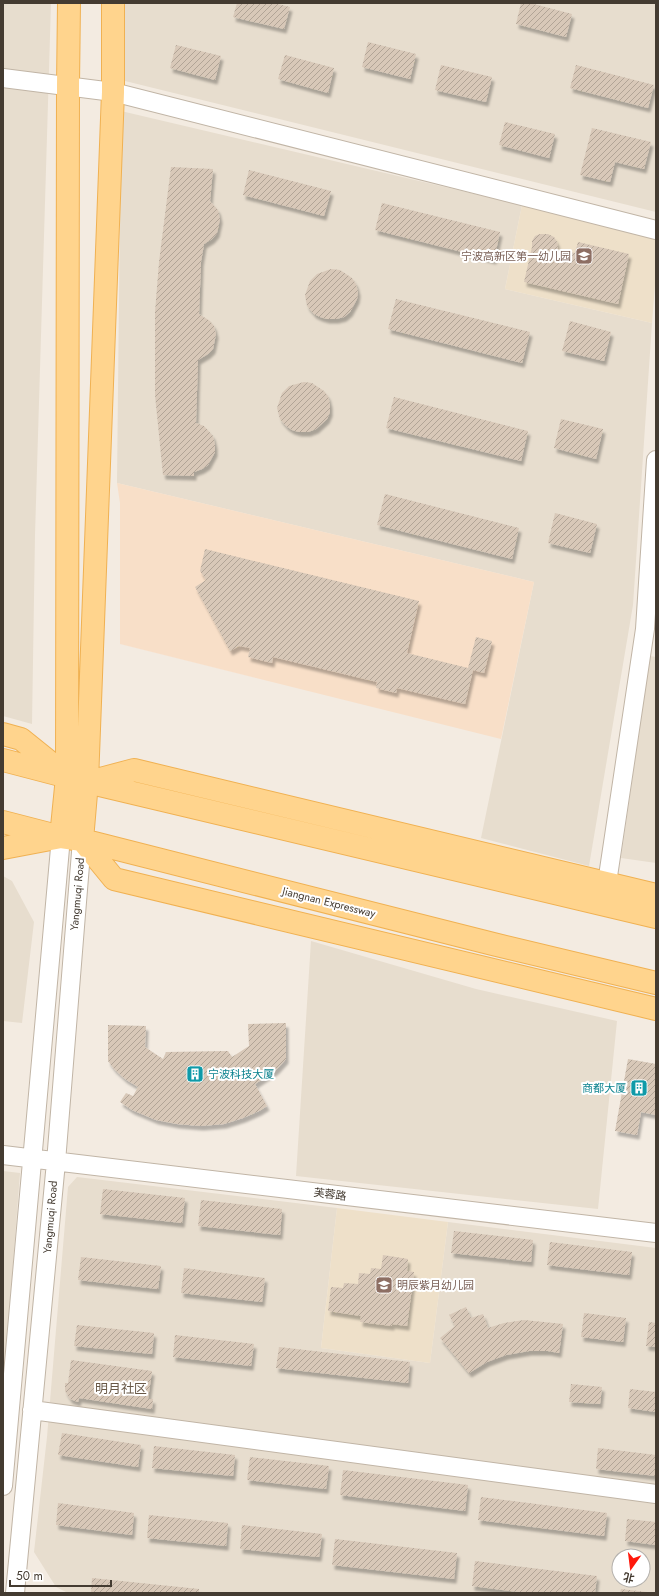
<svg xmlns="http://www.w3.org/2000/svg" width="659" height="1596" font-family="Jost,'Noto Sans SC',sans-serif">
<defs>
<pattern id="building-hatch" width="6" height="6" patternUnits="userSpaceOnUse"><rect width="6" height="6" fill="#d8c8b8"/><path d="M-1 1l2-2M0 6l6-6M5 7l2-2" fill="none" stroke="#b1a496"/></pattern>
<filter id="shadow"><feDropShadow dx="2.5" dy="4.5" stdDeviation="1" flood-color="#0004"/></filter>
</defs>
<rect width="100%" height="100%" fill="#f3ebe1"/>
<path fill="#e7ddce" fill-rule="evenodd" d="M3,3H51L35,535L32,724L3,716Z
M122,3H656V212L121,80Z
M121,111L522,205L505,289L652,323L633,605L589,866L481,838L534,582L117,483Z
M650,656L656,657V863L621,858Z
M3,876L12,881L34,922L22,1023L3,1021Z
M311,941L476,989L617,1021L598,1209L296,1176Z
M3,1171L20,1173L3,1394Z
M77,1177L337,1208L321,1348L430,1363L448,1222L656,1248V1593H68L56,1587L34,1552L47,1437L68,1187ZM619,1556H643V1580H619Z"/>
<path fill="#f8dfc8" d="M117,483L534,582L501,739L120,644V503Z"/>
<path fill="#eee0c9" d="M522,205L656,239V273L652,323L505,289Z
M337,1208L448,1222L430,1363L321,1348Z"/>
<path fill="url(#building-hatch)" filter="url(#shadow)" d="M237,3H274L290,7L284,29L233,17Z
M521,3H530L572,14L566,37L516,24Z
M368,42L416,54L410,79L362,67Z
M176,45L221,56L215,80L170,68Z
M285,55L334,68L328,93L278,79Z
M441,65L492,77L486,102L435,90Z
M576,65L654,85L648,108L570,88Z
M505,122L555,134L549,158L499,145Z
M592,128L651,142L644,169L615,162L610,182L580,175Z
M171,167L213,169L210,201L218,210L220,219L217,233L212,239L204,244L201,262L199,314L210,321L214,326L216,334L213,349L208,354L198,360L196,423L204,426L213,436L215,445V452L208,465L202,469L194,472V476L163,475L155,395V312L159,262Z
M249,170L331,191L324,216L243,195Z
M382,203L500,232L494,260L375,230Z
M540,234H548L554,237L557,242L558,249L575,253L578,242L629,254L618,304L524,282L532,247V241L535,236Z
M331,269L340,270L352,278L356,284L358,292L357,299L350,312L344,317L336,319H327L320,317L314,314L307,306L305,295L310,281L317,274Z
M396,299L530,332L522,363L388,329Z
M570,321L611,332L604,361L562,351Z
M304,382L312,383L324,391L328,396L330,404V412L327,419L316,429L308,432H299L292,430L286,426L280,419L277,408L282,393L289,386Z
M394,397L528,431L521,461L386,428Z
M561,419L603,429L596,459L554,448Z
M385,494L519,528L512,559L377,525Z
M555,513L597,524L590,553L548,543Z
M205,549L419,601L407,653L468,668L476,637L492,641L484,673L473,670L465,704L397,688L396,693L376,688L377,682L273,657L272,663L248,657L250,648L239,646L230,651L195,587L206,580L200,571Z
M286,1023V1059L276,1070L255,1084L267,1106L259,1111L243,1118L224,1124L201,1126L177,1124L156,1120L132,1110L120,1102L126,1093L133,1096L138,1087L125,1079L114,1069L108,1061V1025L146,1026L145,1047L163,1059L166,1052L228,1051L232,1057L249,1046L248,1024Z
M628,1059L656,1064V1115L641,1112L637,1135L615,1131Z
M103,1189L185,1198L182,1223L100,1214Z
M201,1200L282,1209L280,1235L198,1226Z
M454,1231L533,1240L531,1262L451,1253Z
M550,1242L632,1252L629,1275L547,1265Z
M383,1255L408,1259L407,1271L414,1272L407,1326L392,1324V1326L360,1322L361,1316L328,1311L331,1287L343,1288L344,1283L358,1284L359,1273L370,1274L371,1268L381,1269Z
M81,1257L161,1266L158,1289L78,1280Z
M184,1268L265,1278L262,1302L181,1293Z
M466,1307L471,1318L483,1314L488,1328L504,1323L524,1320L563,1324L559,1353L548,1351H529L506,1355L487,1362L469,1373L440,1338L455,1326L449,1315Z
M584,1313L626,1318L623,1342L581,1337Z
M649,1322L656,1323V1347L646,1346Z
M77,1325L154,1333L152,1354L74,1346Z
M175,1335L254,1344L251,1366L173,1357Z
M279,1347L410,1362L408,1383L276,1368Z
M71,1360L152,1371L148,1399H153L152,1409L79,1398L78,1402L70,1399L65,1391V1383H68Z
M571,1384L602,1387L600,1404L569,1402Z
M630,1389L656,1392V1412L628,1408Z
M62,1433L141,1445L138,1467L58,1455Z
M154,1446L235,1455L233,1476L152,1468Z
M598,1448L656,1455V1476L596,1469Z
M250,1457L329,1466L326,1489L247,1480Z
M343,1470L468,1485L465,1511L340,1495Z
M481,1497L607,1513L604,1536L478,1520Z
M58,1503L134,1513L132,1535L56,1525Z
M149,1515L228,1523L226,1546L147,1538Z
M627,1519L656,1522V1545L625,1541Z
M242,1525L322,1534L319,1557L240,1549Z
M335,1539L457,1553L454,1579L332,1565Z
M475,1561L597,1576L595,1593H526L472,1586Z
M92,1578L199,1589V1593H91Z
M621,1589L647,1592V1593H620Z"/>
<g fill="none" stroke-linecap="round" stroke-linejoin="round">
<g stroke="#c1b5a6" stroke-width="20">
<path id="minor" d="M3,78L113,92L656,230
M607,883L645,629L656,460
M3,1155L656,1233
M32,1410L656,1494
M3,1486L61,837
M15,1593L56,1162L82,840"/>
</g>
<g stroke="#f0b152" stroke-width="24">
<path id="major" d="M113,3V92L87,782L82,840L114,879L656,1009
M3,734L21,739L62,772
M3,760L87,782L656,917
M89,782L134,770L656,895
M3,822L61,837L82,840L493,944L656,983
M3,848L61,837L67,777L68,85L69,3"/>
</g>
<use href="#minor" stroke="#fff" stroke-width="18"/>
<use href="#major" stroke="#ffd48d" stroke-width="22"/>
</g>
<defs>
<g id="school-square" transform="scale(0.9)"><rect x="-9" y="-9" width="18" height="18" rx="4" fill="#8d6e63" stroke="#fff"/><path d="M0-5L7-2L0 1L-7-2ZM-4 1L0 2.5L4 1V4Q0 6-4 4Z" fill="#fff"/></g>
<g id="building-square" transform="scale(0.9)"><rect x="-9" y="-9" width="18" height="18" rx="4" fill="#0f9aa8" stroke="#fff"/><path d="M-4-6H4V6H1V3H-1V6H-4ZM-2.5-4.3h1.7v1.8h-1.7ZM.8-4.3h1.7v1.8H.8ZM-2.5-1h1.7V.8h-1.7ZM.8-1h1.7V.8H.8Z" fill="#fff"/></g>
</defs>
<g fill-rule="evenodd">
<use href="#school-square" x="584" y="256"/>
<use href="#building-square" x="195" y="1074"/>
<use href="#building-square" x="639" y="1088"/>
<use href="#school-square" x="384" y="1285"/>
</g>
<g text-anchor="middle" stroke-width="4" stroke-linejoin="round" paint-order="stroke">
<g font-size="11" fill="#785e54" stroke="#fff" text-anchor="end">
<text x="571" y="260">宁波高新区第一幼儿园</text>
<text x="397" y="1289" text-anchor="start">明辰紫月幼儿园</text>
</g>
<g font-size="11" fill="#443b31" stroke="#fff">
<text transform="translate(77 894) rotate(-85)" y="4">Yangmuqi Road</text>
<text transform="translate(329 902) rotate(14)" y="4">Jiangnan Expressway</text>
<text transform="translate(330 1194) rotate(7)" y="4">芙蓉路</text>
<text transform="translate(50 1217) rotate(-85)" y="4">Yangmuqi Road</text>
</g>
<g font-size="11" fill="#0d838f" stroke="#fff" text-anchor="start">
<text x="208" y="1078">宁波科技大厦</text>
<text x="626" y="1092" text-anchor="end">商都大厦</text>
</g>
<g font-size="13" fill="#685847" stroke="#fff">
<text x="121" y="1393">明月社区</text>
</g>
</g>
<rect width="659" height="1596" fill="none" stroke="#443b31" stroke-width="8"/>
<g transform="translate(631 1568) rotate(194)"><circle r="19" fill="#ffffff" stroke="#b4b1ad"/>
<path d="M0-3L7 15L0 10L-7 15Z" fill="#ff180b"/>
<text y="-6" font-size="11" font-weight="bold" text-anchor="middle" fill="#443b31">北</text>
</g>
<path d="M10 1580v6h101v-6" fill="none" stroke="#443b31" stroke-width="2"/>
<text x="16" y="1580" font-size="12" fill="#443b31" stroke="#ffffff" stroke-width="3" paint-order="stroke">50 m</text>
</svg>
